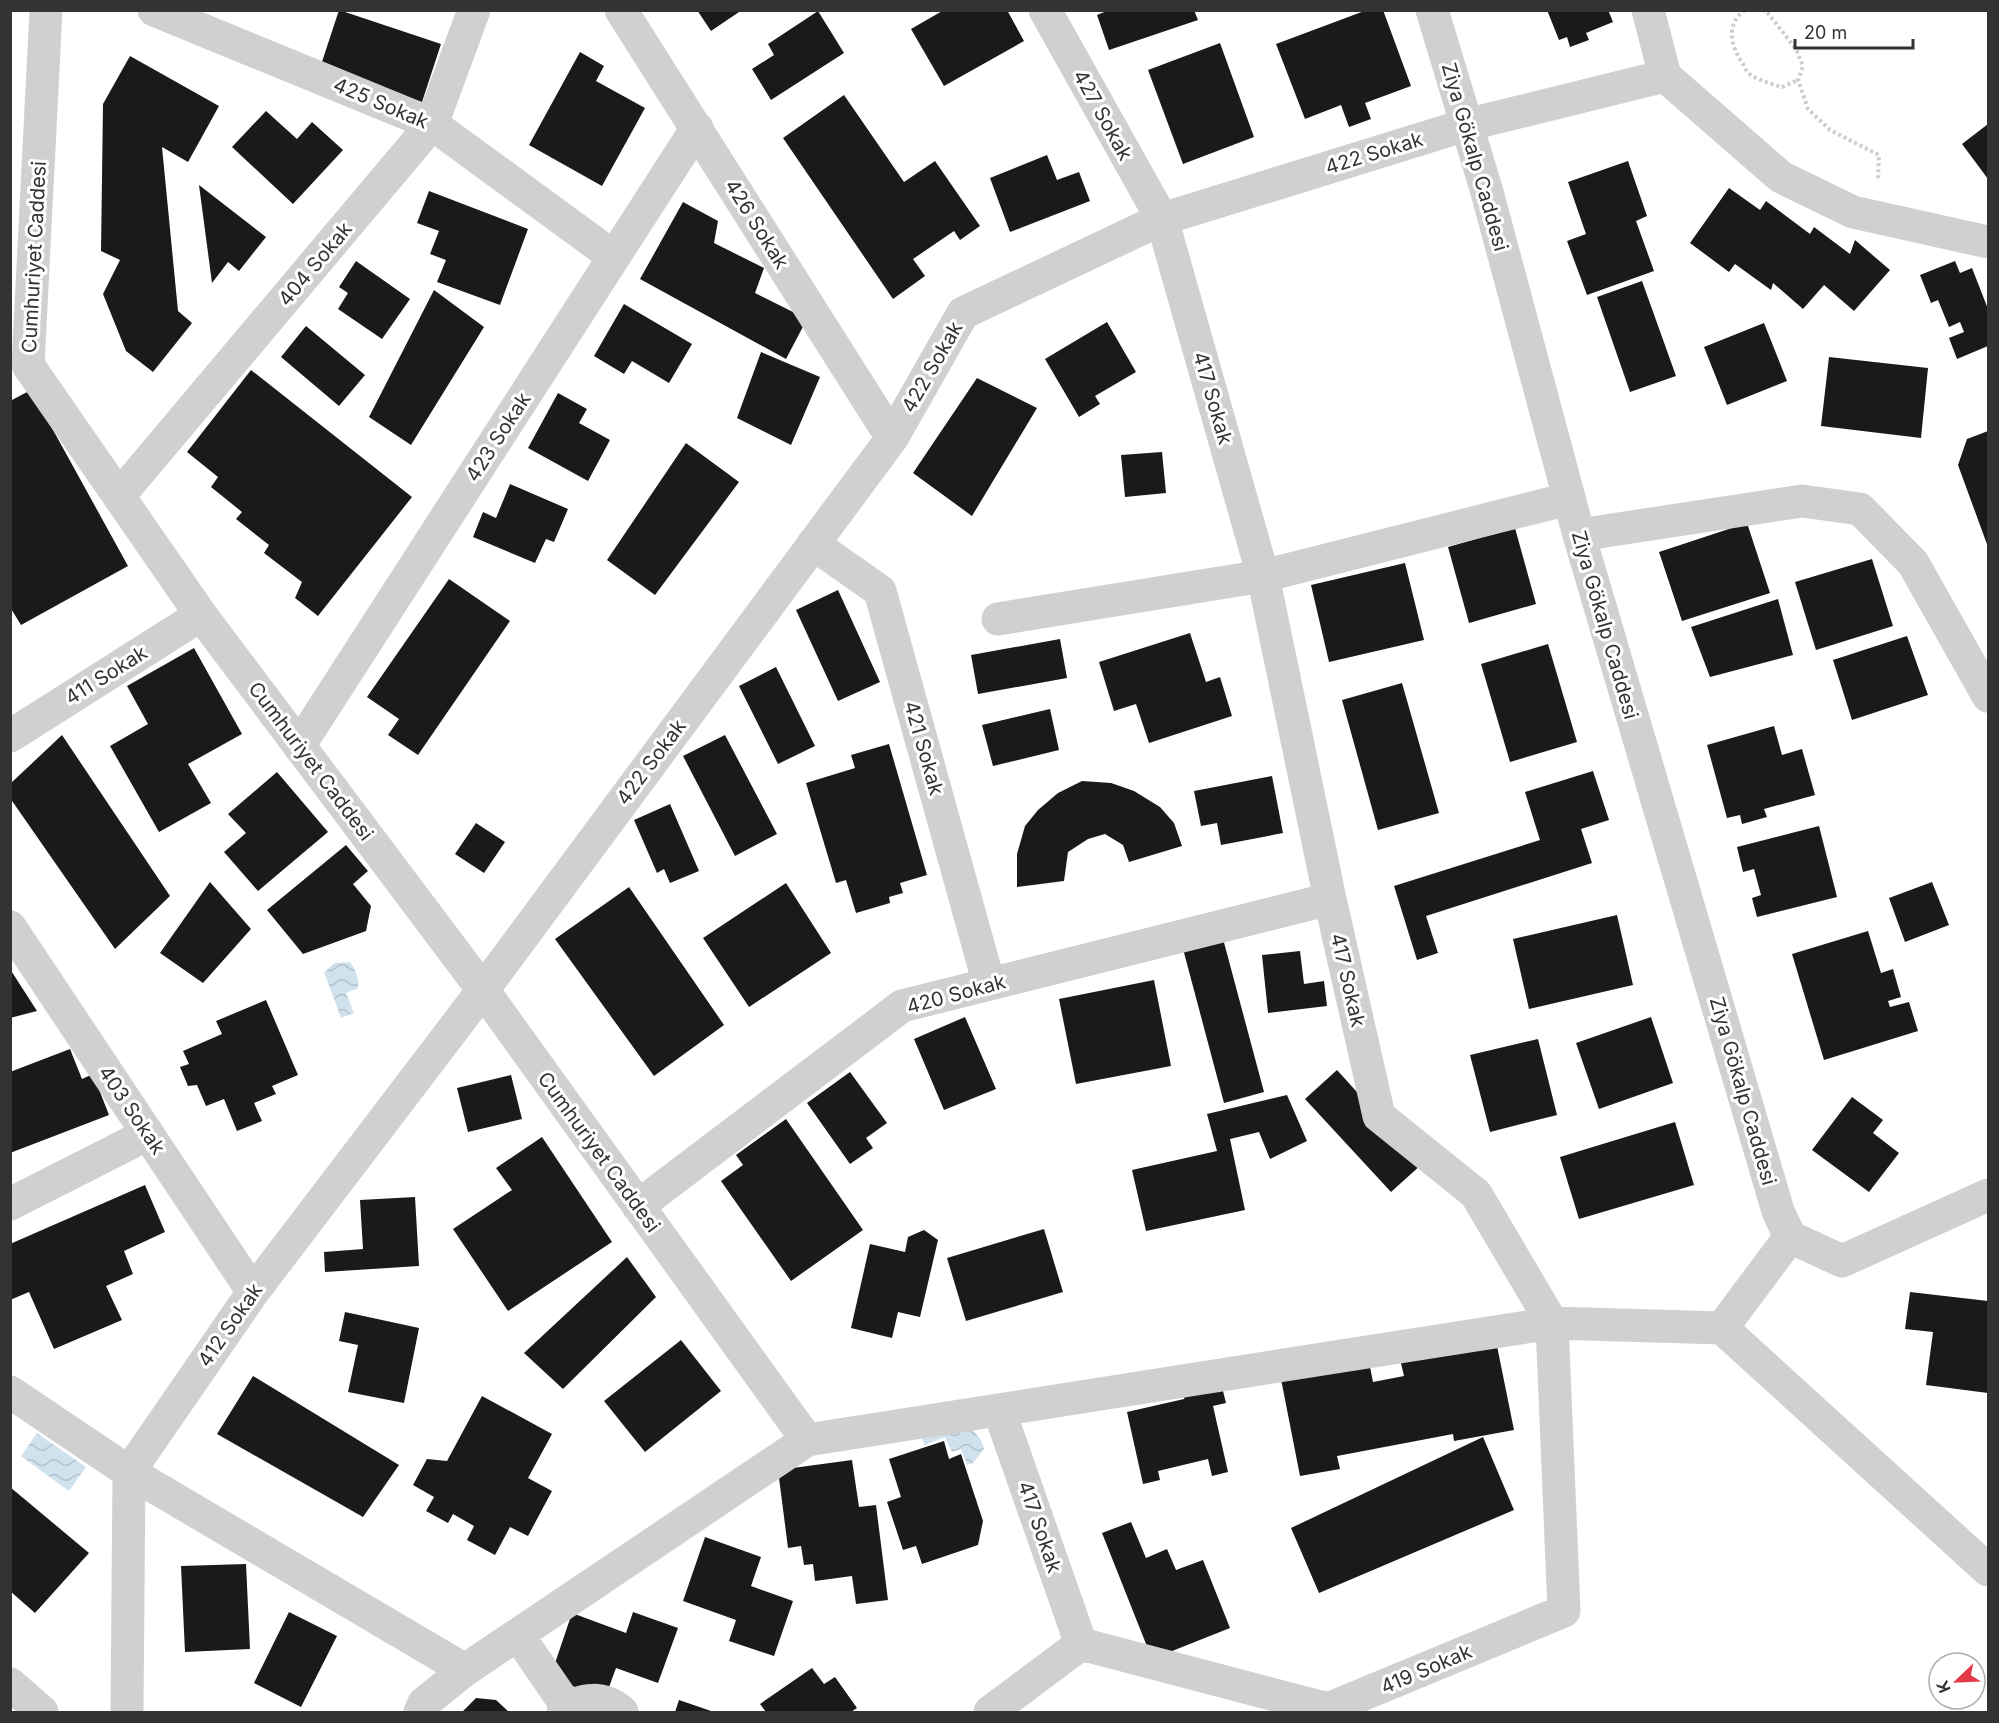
<svg xmlns="http://www.w3.org/2000/svg" width="1999" height="1723" font-family="Inter,sans-serif">
<defs>
<pattern id="water-waves" width="16" height="10" patternUnits="userSpaceOnUse" patternTransform="scale(1.5)"><rect width="16" height="10" fill="#cfe2ee"/><path d="M0 5q4-4 8 0t8 0" fill="none" stroke="#b2c2cd"/></pattern>
</defs>
<rect width="100%" height="100%" fill="#fff"/>
<path fill="url(#water-waves)" d="M350,962C356,971 359,977 358,988L346,993L354,1013L341,1018L324,972L335,963Z
M973,1430L981,1440L984,1449L973,1463L967,1465L961,1449L952,1452L945,1437L925,1445L920,1435Z
M37,1433L86,1467L69,1491L21,1456Z"/>
<path fill="#1a1a1a" d="M339,10L441,44L422,102L320,68Z
M697,10H742L711,31Z
M944,10H1007L1024,41L944,86L911,29Z
M1109,10H1194L1198,20L1109,50L1097,15Z
M1367,10H1383L1411,86L1365,103L1371,119L1349,127L1341,105L1305,119L1276,44Z
M1547,10H1608L1613,22L1586,33L1589,40L1570,47L1567,37L1559,40Z
M818,11L844,53L771,100L752,69L774,55L768,44Z
M1220,43L1254,137L1183,164L1148,70Z
M580,52L604,66L596,81L645,108L602,186L529,145Z
M130,56L219,106L188,162L162,147L178,311L192,323L153,372L126,351L103,294L120,260L101,251L103,104Z
M844,95L904,182L935,161L980,226L960,240L954,231L913,259L925,276L893,299L783,138Z
M266,111L297,139L312,122L343,150L293,204L232,147Z
M1988,124V179L1962,144Z
M1047,155L1057,180L1079,172L1090,201L1010,232L990,178Z
M1628,161L1647,216L1636,221L1654,271L1587,295L1567,241L1586,234L1568,182Z
M199,185L266,237L239,271L228,262L212,283Z
M1729,188L1760,210L1766,201L1810,234L1814,227L1850,254L1855,240L1890,270L1854,311L1824,285L1803,309L1773,283L1771,290L1735,264L1729,272L1690,243Z
M429,191L528,229L500,305L437,282L446,260L430,254L439,231L417,223Z
M683,202L718,221L714,243L764,268L755,293L807,319L786,359L640,279Z
M356,261L410,299L382,339L338,309L348,293L339,287Z
M1955,261L1960,273L1972,268L1988,309V346L1957,359L1949,338L1964,332L1960,322L1949,327L1938,300L1931,303L1920,275Z
M1642,281L1676,376L1630,392L1597,297Z
M434,290L484,327L411,445L369,417Z
M624,304L692,344L669,383L632,361L624,374L594,356Z
M1107,322L1136,372L1095,396L1100,404L1079,417L1045,359Z
M1764,323L1787,381L1727,405L1704,347Z
M306,326L365,375L339,406L281,357Z
M761,352L820,377L791,445L737,418Z
M1829,357L1928,368L1921,438L1821,426Z
M251,370L412,497L318,616L295,598L302,582L264,553L269,545L236,519L242,512L211,487L218,477L187,452Z
M977,378L1037,408L972,516L913,473Z
M31,390L128,566L21,625L10,607V401Z
M558,393L587,409L579,423L610,440L588,481L528,448Z
M1988,431V547L1958,465L1967,439Z
M686,443L739,482L655,595L607,560Z
M1162,452L1166,493L1125,497L1121,455Z
M510,484L568,509L554,542L546,539L535,563L473,537L483,512L496,518Z
M1747,523L1770,593L1682,621L1659,552Z
M1515,528L1536,604L1469,623L1448,547Z
M1872,559L1893,626L1816,650L1795,582Z
M1405,563L1424,640L1329,662L1311,585Z
M449,579L510,621L418,755L388,735L399,719L367,697Z
M838,590L880,682L838,701L796,610Z
M1778,599L1793,655L1710,677L1691,627Z
M1190,633L1206,682L1220,677L1232,716L1149,743L1136,704L1114,711L1099,662Z
M1907,636L1928,695L1852,720L1833,660Z
M1060,639L1067,678L978,694L971,655Z
M1548,644L1577,742L1510,762L1481,664Z
M194,648L242,734L188,764L211,803L159,832L110,746L148,724L127,686Z
M776,667L815,746L778,764L739,686Z
M1402,683L1439,813L1378,830L1342,700Z
M1050,709L1059,750L993,766L982,725Z
M1774,726L1782,755L1802,749L1815,795L1764,809L1767,817L1742,824L1740,815L1727,818L1707,745Z
M62,735L170,896L115,949L10,798V784Z
M725,735L777,834L735,856L683,756Z
M889,744L927,875L900,883L903,893L889,897L890,903L856,913L846,880L836,883L806,783L855,768L851,755Z
M1593,771L1609,820L1581,829L1592,863L1426,916L1438,953L1417,960L1394,886L1540,840L1525,792Z
M277,772L328,832L258,891L224,852L246,833L228,814Z
M1272,776L1283,833L1221,845L1217,823L1201,826L1194,791Z
M1082,781L1111,783L1134,791L1160,807L1174,823L1182,846L1129,862L1123,845L1105,834L1088,839L1068,852L1064,881L1017,887V854L1025,826L1038,810L1058,793Z
M670,804L699,871L670,883L664,869L657,873L634,820Z
M476,823L505,842L484,873L455,854Z
M1819,826L1837,897L1757,917L1752,898L1761,895L1754,869L1743,872L1737,847Z
M346,845L368,871L353,884L371,906L366,931L303,954L267,910Z
M210,882L251,929L203,983L160,953Z
M1932,882L1949,925L1905,942L1889,898Z
M786,883L831,953L749,1007L703,938Z
M629,887L724,1025L654,1076L555,939Z
M1617,915L1633,985L1529,1009L1513,939Z
M1868,931L1881,973L1893,969L1901,997L1888,1001L1890,1007L1909,1002L1918,1031L1824,1060L1792,954Z
M1222,935L1264,1092L1224,1103L1182,945Z
M1300,951L1304,984L1324,981L1327,1006L1268,1013L1262,955Z
M10,969L37,1011L10,1018Z
M1154,980L1171,1066L1076,1084L1059,999Z
M266,1000L298,1075L272,1086L276,1094L254,1103L262,1121L237,1131L224,1099L206,1106L197,1085L188,1086L180,1067L189,1064L183,1051L222,1034L216,1021Z
M965,1017L996,1089L944,1110L914,1039Z
M1651,1017L1673,1083L1599,1109L1576,1043Z
M1538,1039L1557,1115L1490,1132L1470,1055Z
M70,1049L82,1079L93,1074L109,1115L10,1153V1072Z
M1337,1070L1422,1164L1391,1192L1305,1099Z
M850,1072L887,1123L866,1138L873,1148L850,1164L807,1103Z
M511,1075L522,1119L468,1132L457,1088Z
M1287,1095L1307,1141L1270,1159L1259,1132L1230,1139L1245,1210L1146,1231L1132,1170L1217,1151L1207,1114Z
M1852,1097L1883,1120L1873,1133L1899,1153L1869,1192L1812,1150Z
M786,1119L863,1230L791,1281L721,1181L743,1165L736,1155Z
M1675,1122L1694,1185L1579,1219L1560,1157Z
M542,1137L612,1242L508,1311L453,1229L512,1190L496,1168Z
M145,1185L165,1232L124,1251L133,1274L106,1286L122,1320L54,1349L29,1292L10,1300V1244Z
M415,1197L419,1266L325,1272L324,1252L363,1249L360,1200Z
M1044,1229L1063,1292L966,1321L947,1258Z
M924,1230L938,1240L920,1317L898,1312L892,1338L851,1328L870,1244L905,1252L908,1237Z
M627,1257L656,1297L563,1389L524,1353Z
M1910,1292L1988,1301V1393L1926,1385L1933,1332L1905,1329Z
M345,1312L419,1328L404,1403L348,1392L358,1345L339,1341Z
M681,1340L721,1391L645,1452L604,1401Z
M1496,1341L1514,1430L1454,1441L1453,1434L1337,1456L1340,1469L1300,1476L1281,1379L1369,1362L1373,1382L1404,1376L1400,1359Z
M253,1376L399,1465L363,1517L217,1434Z
M1221,1383L1226,1403L1213,1406L1228,1472L1212,1476L1208,1459L1158,1471L1160,1480L1143,1484L1127,1412L1184,1399L1186,1391Z
M482,1396L552,1434L528,1478L552,1491L528,1536L510,1527L495,1555L467,1540L474,1526L453,1514L448,1523L426,1511L434,1497L413,1485L427,1459L447,1461Z
M1483,1437L1514,1510L1319,1593L1291,1528Z
M944,1441L949,1459L961,1454L983,1521L978,1545L922,1564L916,1546L903,1550L887,1502L901,1497L889,1459Z
M852,1460L859,1507L876,1505L888,1600L856,1604L852,1576L815,1581L813,1564L804,1565L801,1546L788,1548L778,1470Z
M10,1487L89,1553L35,1613L10,1591Z
M1131,1522L1146,1558L1167,1549L1176,1570L1203,1560L1230,1628L1152,1659L1102,1533Z
M705,1537L761,1557L751,1586L793,1601L774,1656L729,1641L736,1620L683,1601Z
M246,1564L250,1649L185,1652L181,1566Z
M289,1612L337,1636L301,1707L254,1683Z
M633,1612L678,1628L658,1683L616,1668L605,1698L550,1678L572,1613L626,1633Z
M812,1668L824,1684L835,1677L857,1708L851,1712H766L760,1704Z
M476,1698L496,1700L509,1712H462Z
M679,1700L714,1712H675Z"/>
<g fill="none" stroke-linecap="round" stroke-linejoin="round">
<path stroke="#cdcdcd" stroke-width="4" stroke-dasharray="3 3" stroke-linecap="butt" d="M1745,10C1725,24 1731,47 1743,64C1745,68 1747,73 1751,75C1760,81 1772,84 1782,87L1798,80
M1762,10L1767,12L1796,49L1803,66L1798,80L1808,109L1830,130L1879,155L1878,181"/>
<path stroke="#d0d0d0" stroke-width="33" d="M46,10L28,365L201,615L483,990L807,1440
M154,10L432,124L614,257
M621,10L892,438
M1432,10L1487,192L1579,535L1778,1211L1790,1237
M1648,10L1665,76L1781,177L1853,212L1988,242
M119,496L432,124L474,10
M1579,535L1802,501L1860,509L1913,563L1988,696
M813,544L880,591L989,984
M998,619L1263,576L1568,499
M10,736L201,615
M299,746L697,128
M10,927L253,1292
M10,1204L148,1134
M638,1206L902,1006L1330,899
M1790,1237L1842,1261L1988,1195
M1722,1328L1988,1570
M10,1392L129,1472L465,1670
M999,1410L1081,1644
M518,1635L568,1708
M10,1684L42,1712
M127,1712L129,1472L253,1292L483,990L892,438L963,313L1162,219L1466,125L1665,76
M420,1712L424,1703L465,1670L807,1440L1552,1323L1722,1328L1790,1237
M563,1712C581,1697 604,1696 622,1712
M990,1712L1081,1644L1328,1709L1564,1611L1552,1323L1476,1194L1379,1116L1330,899L1263,576L1162,219L1045,10"/>
</g>
<g text-anchor="middle" stroke-width="6" stroke-linejoin="round" paint-order="stroke">
<g font-size="20" fill="#333" stroke="#fff">
<text transform="translate(381 103) rotate(23)" y="7">425 Sokak</text>
<text transform="translate(1103 115) rotate(61)" y="7">427 Sokak</text>
<text transform="translate(1374 153) rotate(-17)" y="7">422 Sokak</text>
<text transform="translate(1475 157) rotate(74)" y="7">Ziya Gökalp Caddesi</text>
<text transform="translate(757 224) rotate(58)" y="7">426 Sokak</text>
<text transform="translate(34 257) rotate(-87)" y="7">Cumhuriyet Caddesi</text>
<text transform="translate(315 264) rotate(-50)" y="7">404 Sokak</text>
<text transform="translate(932 367) rotate(-60)" y="7">422 Sokak</text>
<text transform="translate(1213 398) rotate(74)" y="7">417 Sokak</text>
<text transform="translate(498 437) rotate(-57)" y="7">423 Sokak</text>
<text transform="translate(1605 625) rotate(74)" y="7">Ziya Gökalp Caddesi</text>
<text transform="translate(106 675) rotate(-32)" y="7">411 Sokak</text>
<text transform="translate(924 748) rotate(74)" y="7">421 Sokak</text>
<text transform="translate(311 761) rotate(53)" y="7">Cumhuriyet Caddesi</text>
<text transform="translate(651 762) rotate(-53)" y="7">422 Sokak</text>
<text transform="translate(1348 980) rotate(77)" y="7">417 Sokak</text>
<text transform="translate(956 994) rotate(-15)" y="7">420 Sokak</text>
<text transform="translate(1743 1091) rotate(74)" y="7">Ziya Gökalp Caddesi</text>
<text transform="translate(132 1110) rotate(56)" y="7">403 Sokak</text>
<text transform="translate(599 1152) rotate(54)" y="7">Cumhuriyet Caddesi</text>
<text transform="translate(230 1325) rotate(-55)" y="7">412 Sokak</text>
<text transform="translate(1040 1527) rotate(71)" y="7">417 Sokak</text>
<text transform="translate(1426 1669) rotate(-23)" y="7">419 Sokak</text>
</g>
</g>
<rect width="1999" height="1723" fill="none" stroke="#333333" stroke-width="24"/>
<g transform="translate(1957 1681) rotate(247)"><circle r="28" fill="#ffffff" stroke="#adadad" stroke-width="1.5"/>
<path d="M0-4.5L10 22L0 15L-10 22Z" fill="#e63946"/>
<text y="-9" font-size="16" font-weight="bold" text-anchor="middle" fill="#333333">K</text>
</g>
<path d="M1795 39v9h118v-9" fill="none" stroke="#333333" stroke-width="3"/>
<text x="1804" y="39" font-size="18" fill="#333333" stroke="#ffffff" stroke-width="4.5" paint-order="stroke">20 m</text>
</svg>
